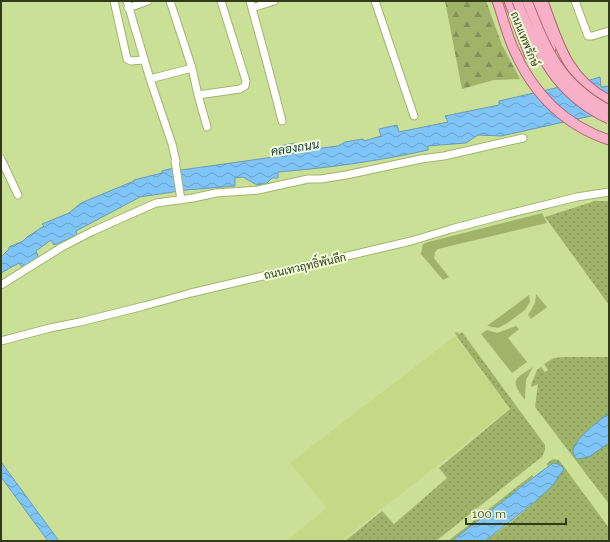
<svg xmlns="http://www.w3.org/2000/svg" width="610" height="542" font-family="Raleway,Sarabun,sans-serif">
<defs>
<pattern id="grass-dots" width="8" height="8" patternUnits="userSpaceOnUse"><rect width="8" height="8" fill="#a0b469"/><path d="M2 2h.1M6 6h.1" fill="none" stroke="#839356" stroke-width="1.8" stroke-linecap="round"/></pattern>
<pattern id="forest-firs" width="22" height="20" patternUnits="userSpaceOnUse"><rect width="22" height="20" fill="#a0b469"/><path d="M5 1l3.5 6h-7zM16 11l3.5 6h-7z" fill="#839356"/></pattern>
<pattern id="water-waves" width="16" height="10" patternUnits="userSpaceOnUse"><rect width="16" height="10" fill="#80c5f8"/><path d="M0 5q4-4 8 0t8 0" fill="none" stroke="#69a1c8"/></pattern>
</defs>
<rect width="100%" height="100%" fill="#cbe097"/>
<path fill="#c3d988" d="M455,336L509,409L341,541H286L327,508L290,463Z"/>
<path fill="url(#grass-dots)" d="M595,201H609V305L545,217Z
M457,332L459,334L462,332L545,445V450L542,457L534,463L436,541H345L382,511L394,524L447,478L439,468L510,409L458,338L455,333Z
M563,357H609V504L535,407L538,384L532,387L531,385L537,370L541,367L545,372L548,370L544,364L554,358Z
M553,459L559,460L609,528V541H486C514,519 544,499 564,469L559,464L553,463L548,466L546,464Z
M532,475L533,477L452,541H448Z"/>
<path fill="url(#forest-firs)" d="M445,1H486L502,45L520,79L494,80L462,89Z"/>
<path fill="#a0b469" d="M542,213L547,223L438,249L435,252L434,258L449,277L443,280L421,254L423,244L428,242Z
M536,294L547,307L531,319L528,315L535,303Z
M529,295L530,302L525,310L506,324L498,328L487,326Z
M516,326L519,329L508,338L527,362L512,373L481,334L487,330L497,333Z
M533,367L526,380L525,400C510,380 513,380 533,367Z"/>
<path fill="url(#water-waves)" stroke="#699bb6" d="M600,77L601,87L609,86V112L501,136L478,135L466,143L428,146V150C379,161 328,168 278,172V178H272L267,183L257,185L243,177L235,178V186L186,190L140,197L76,231L77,235L54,245L51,240L36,251L39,258L22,267L19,263L1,273V257L9,249V247L23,241L27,237L44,226L42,224L69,213L81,203L134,181V180L162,173V171L173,168L174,171L281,156L280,146L295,143L297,151L338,146L345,142L363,139L364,141L381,136L379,129L397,125L399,132L448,122L445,116L499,105V101L590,80Z
M609,413V443L589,457L577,459C575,457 573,454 573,451C574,439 600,420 609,413Z
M1,461V462L59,541H48L1,477Z
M553,463L559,464L564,469L553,485L537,500L485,541H452L526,483Z"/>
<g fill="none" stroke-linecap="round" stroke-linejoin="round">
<g stroke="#a2b56e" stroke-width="9">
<path id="minor" d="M114,1L127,59L131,61L143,60
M127,1L150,79L192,68
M170,1L192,68L198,95L240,89L245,86L246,81L221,1
M250,1C261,41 272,81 282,121
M375,1L414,116
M575,1L588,36H592L609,31
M128,8L148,1
M252,8L274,1
M150,79L172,144L176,161
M198,95L207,127
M1,159L18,195
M175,161L181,200
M1,285L62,247L93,231L156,203L193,198L216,193L258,190L308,179H321L346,175L421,159L444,156L523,138
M1,341L50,328L80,322L144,306L191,293L411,241L451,229L504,215L577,197L609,192"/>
</g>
<g stroke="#ae6473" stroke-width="11">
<path id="major" d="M497,1C503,17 507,35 514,50C533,93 564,125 609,140
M509,1L529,54C536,63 549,60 551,49L536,1
M543,1C558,42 567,79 609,100"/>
</g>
<use href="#minor" stroke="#fff" stroke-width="7"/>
<use href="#major" stroke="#f7b0c7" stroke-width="9"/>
<g stroke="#ae6473" stroke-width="11" stroke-linecap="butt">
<path id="major-bridge" d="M517,1C538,53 555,94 609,119
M527,1C547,51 559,83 609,110"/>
</g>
<use href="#major-bridge" stroke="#f7b0c7" stroke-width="9"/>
</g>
<g text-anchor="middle" stroke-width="4" stroke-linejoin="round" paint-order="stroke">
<g font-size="11" fill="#323a1d" stroke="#f1fcd8">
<text transform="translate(525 39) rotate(68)" y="4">ถนนเทพรักษ์</text>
<text transform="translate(305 266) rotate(-13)" y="4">ถนนเทวฤทธิ์พันลึก</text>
</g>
<g font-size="12" font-style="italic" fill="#0f3750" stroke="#f1fcd8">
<text transform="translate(295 148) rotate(-9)" y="4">คลองถนน</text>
</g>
</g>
<rect width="610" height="542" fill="none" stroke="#323a1d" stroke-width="4"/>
<path d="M466 518v6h100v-6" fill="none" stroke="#323a1d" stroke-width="2"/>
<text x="472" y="518" font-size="12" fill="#323a1d" stroke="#f1fcd8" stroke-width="3" paint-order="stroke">100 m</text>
</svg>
